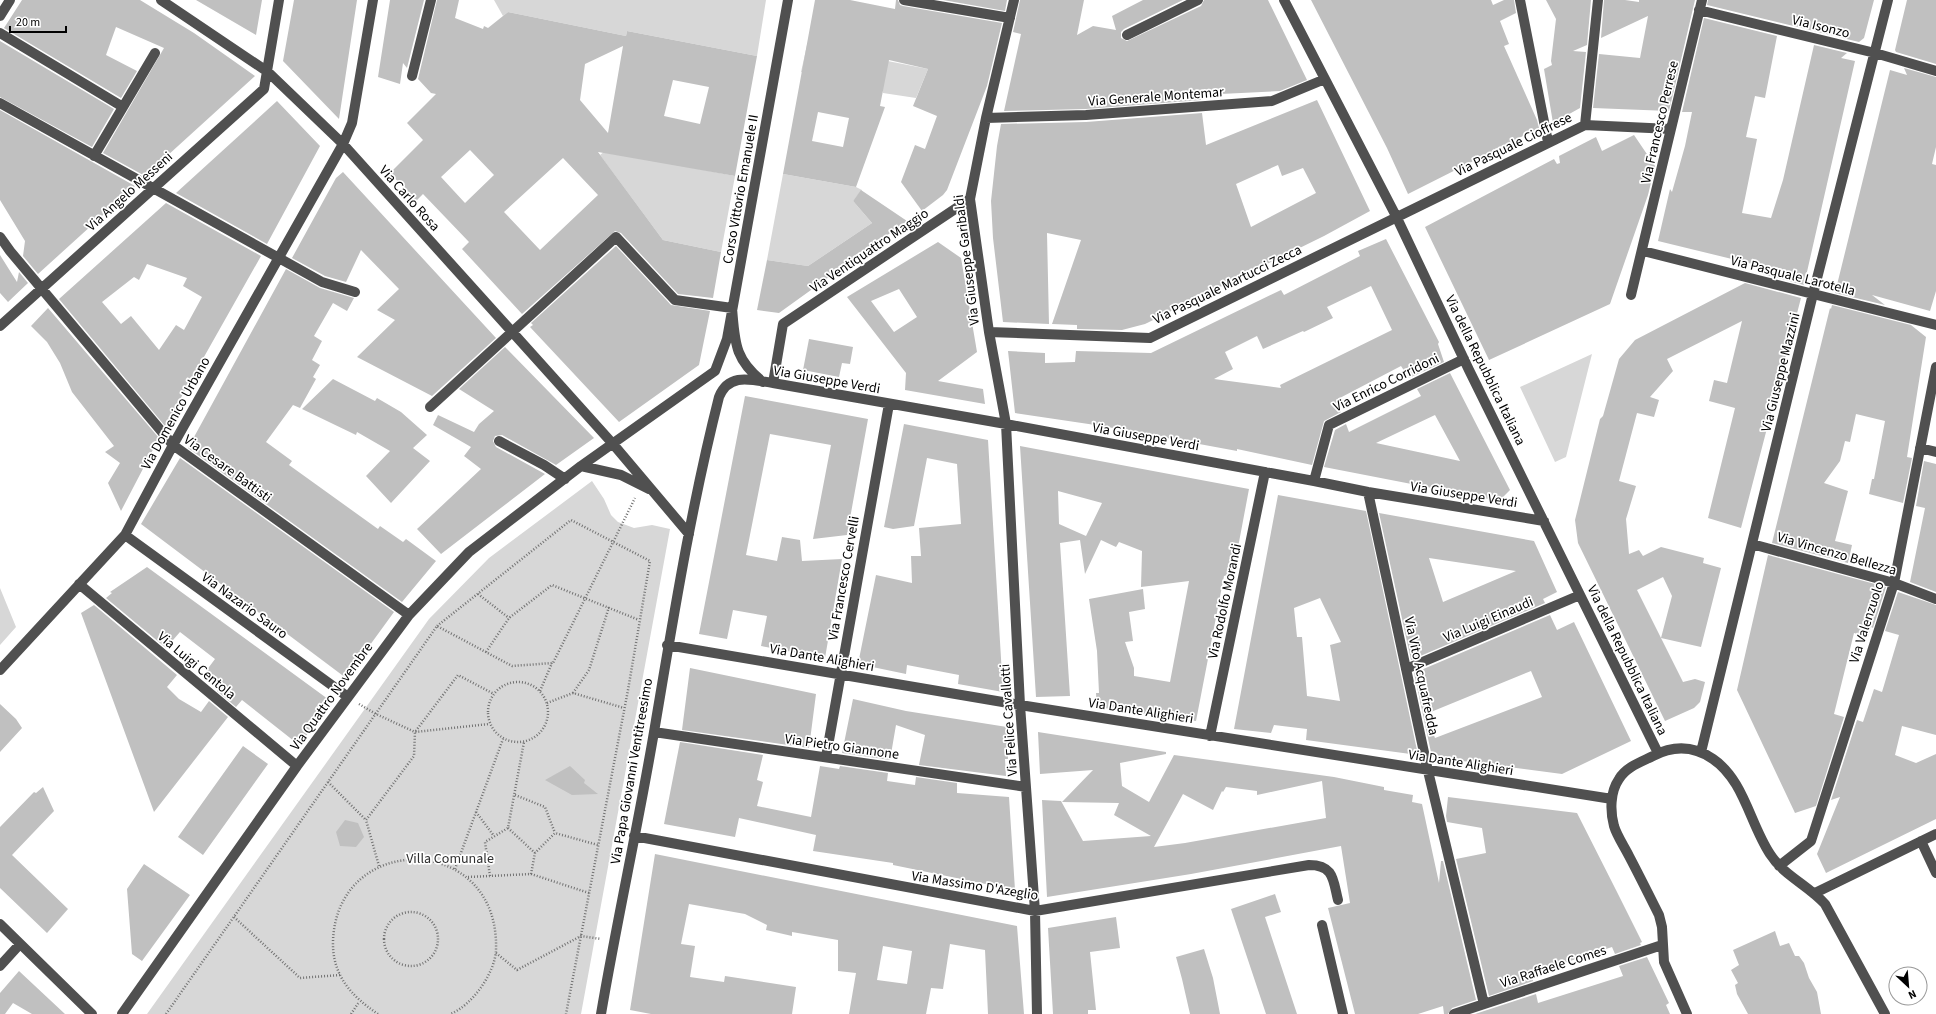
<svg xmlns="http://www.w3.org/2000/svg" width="1936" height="1014" font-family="'Source Sans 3',sans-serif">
<rect width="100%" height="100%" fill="#fff"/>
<path fill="#d7d7d7" d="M494,0H766L757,56L627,31L626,36L508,12L503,16Z
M807,45L928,69L916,98L883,93V88L801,72Z
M605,151L735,176L721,252L663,240L600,155Z
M783,174L856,187L862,190L853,201L872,223L808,266L767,260Z
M1592,354L1566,457L1555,462L1520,387Z
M592,481L604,499L611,515L618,522L634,528L652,525L670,529L581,1014H147L429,619L489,558Z
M0,588L16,627L0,645Z"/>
<path fill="#c0c0c0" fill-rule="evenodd" d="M22,0H140L194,33L255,76L145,176L103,153L164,48L116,27L106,55L137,71L121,98L4,28Z
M196,0H262L256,35Z
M294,0H357L339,119L283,61Z
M390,0H424L407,68L403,63L400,84L378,77Z
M437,0H459L455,18L483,29L484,26L488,28L508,12L626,36L627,31L757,56L735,176L598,152L663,240L721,252L713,298L678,294L621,233L615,231L522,314L462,249L469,242L423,194L416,201L390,173L423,140L407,123L436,94L431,93L418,79ZM623,46L608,133L580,100L585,64ZM673,80L709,87L700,124L664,116ZM470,150L494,175L465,203L441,177ZM563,158L598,195L540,250L504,212Z
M815,0H850L895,9L896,0H898L900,5L903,6L1002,23L987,86L947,190L943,195L922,211L901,182L915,145L925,149L937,116L913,106L928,69L889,60L880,106L885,107L856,187L783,174ZM818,112L849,118L843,147L812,141Z
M943,0H1007L1005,11Z
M1020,0H1084L1077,35L1093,26L1116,30L1112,16L1143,0H1183L1124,29L1121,32V38L1127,41L1201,6L1204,0H1268L1307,80L1280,91L1200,95L1201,100L1086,109L1004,111L1021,34L1013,32Z
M1311,0H1491L1493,5L1504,0H1514L1516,13L1500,21L1509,44L1504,46L1537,120L1539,128L1408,194L1387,148Z
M1546,0H1591L1587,45L1573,51L1586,52L1580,108L1553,123L1544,69L1552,65L1551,61L1556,19Z
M1604,0H1625L1639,2V0H1695L1669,111L1593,108L1599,54L1640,58L1648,16L1601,38Z
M1708,0H1874L1864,38L1859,42L1707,5Z
M1907,0H1936V64L1896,52L1895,50Z
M1704,18L1777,36L1765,98L1755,96L1746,137L1757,139L1742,213L1771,218L1783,180L1814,45L1847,53L1841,58L1855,61L1804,285L1763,274L1773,269L1658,241L1670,189L1672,192L1685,146L1692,112H1682Z
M0,41L114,109L92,147L0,97Z
M1904,68L1936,77V147L1932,164L1936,165V291L1930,311L1872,295L1885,305L1835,293L1890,70L1907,75Z
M1317,100L1370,211L1324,236L1145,324L1122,330L1077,329V325L1052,324L1081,240L1047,233L1049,324L1003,322L993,238L991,201L997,146L1001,124L1086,122L1202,113L1206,145ZM1278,165L1282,176L1303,168L1316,193L1251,227L1236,184Z
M277,101L320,146L267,244L176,193Z
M0,110L135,186L38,274L23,256L25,241L0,200Z
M1634,135L1655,166L1648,195L1610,304L1489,360L1425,227L1554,159L1557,164L1560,163L1559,156L1596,137L1602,151Z
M343,172L496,338L432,396L357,357L395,320L377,310L399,289L361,250L346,282L325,276L292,258L336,178Z
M861,190L907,221L779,313L757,310L767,260L808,266L872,223L853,201Z
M166,203L261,256L165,426L59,299ZM147,264L187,278L183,286L202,297L184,330L176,325L159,350L131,316L121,324L102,302L134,277L139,280Z
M1386,239L1439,342L1438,344L1444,362L1409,378L1401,366L1336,400L1341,412L1324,421L1312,465L1237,449V451L1102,426L1015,413L1008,351L1045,353V363L1075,362L1076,351L1151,353L1281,290L1284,295L1360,256L1358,251ZM1371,286L1392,330L1280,385L1281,388L1214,379L1233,369L1225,352L1257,336L1263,349L1303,331L1304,332L1333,318L1327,307Z
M938,242L961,258L977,352L938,381L983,389L985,404L905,390L906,373L847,297ZM899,289L917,317L894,332L871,301Z
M616,246L671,305L710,311L699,365L619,422L530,327L533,325L531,323Z
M0,255L17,282L19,272L28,283L8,302L0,293Z
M286,269L320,288L354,298L347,311L333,303L314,336L322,341L312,360L320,365L313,377L316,379L300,408L293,405L266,442L292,461L289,465L378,529L380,526L403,542L406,539L436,561L402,602L188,448Z
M1745,283L1801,298L1741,528L1708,518L1735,408L1709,401L1714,380L1727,383L1742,321L1667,359L1673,371L1650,397L1659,400L1654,417L1637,413L1619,481L1636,486L1626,519L1629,554L1639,550L1643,556L1661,547L1704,558L1703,563L1721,568L1701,647L1661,638L1672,596L1663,577L1637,590L1683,682L1695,679L1705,682L1700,702L1694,708L1665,721L1578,543L1575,520L1600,419L1603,416L1619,359L1635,340Z
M1832,305L1911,325L1926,337L1907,457L1912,458L1903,503L1869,494L1872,479H1874L1885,421L1856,414L1850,442L1845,441L1840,461L1824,483L1848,491L1835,541L1852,545L1848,563L1772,543L1830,308L1831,309Z
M48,308L159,438L121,511L108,483L120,463L105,452L114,446L72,392L60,363L47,342L31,326Z
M809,339L853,347L850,364L842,363L839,377L803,370Z
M505,347L594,438L556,465L502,435L495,436L493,441L496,447L545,474L441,554L417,529L481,469L464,456L471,447L433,425L438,415L474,432L479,424L494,411L459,389Z
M1450,373L1510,490L1499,501L1324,467L1335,430L1346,424L1349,432L1421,396L1417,389ZM1435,415L1460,461L1376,443Z
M333,379L375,401L377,398L401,412L427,435L413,448L430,461L391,503L366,476L390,451L357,432L356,435L302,409Z
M745,396L868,419L847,535L813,539L831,445L770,434L746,555L777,561L782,537L800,540L802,561L842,559L825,658L761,646L767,616L733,610L727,639L699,634Z
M904,424L988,440L1003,692L958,684L959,675L907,665L906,674L858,664L876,575L912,583L911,556H921L919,528L961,524L957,464L927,458L914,526L893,529L884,527Z
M1020,446L1249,489L1233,574L1224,576L1196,721L1097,707L1096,693H1099L1097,651L1089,599L1143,589L1145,609L1129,612L1133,641L1125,642L1134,668V676L1170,682L1189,581L1141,587L1142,551L1119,542L1116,547L1101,540L1085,574L1080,540L1060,543L1070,696L1036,697ZM1058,491L1102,503L1086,536L1059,524Z
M180,458L394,612L346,678L141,524Z
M1924,461L1936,464V592L1910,582L1925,508L1916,506Z
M1278,495L1366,511L1418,755L1306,740L1307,729L1274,725L1271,733L1234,729ZM1320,598L1341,642L1330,645L1340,701L1307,696L1302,637H1297L1294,608Z
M1379,513L1534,541L1557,592L1543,599L1545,603L1411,660ZM1429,558L1516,571L1443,602Z
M1768,555L1886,587L1873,628L1871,627L1868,637L1854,633L1834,714L1844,717L1816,806L1795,813L1737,690Z
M147,567L332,702L299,745L242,700L236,707L217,691L222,684L206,671L215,659L180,632L166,648L106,598L112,593L110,592Z
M1898,592L1936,605V735L1902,726L1895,755L1916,763L1936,754V819L1826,873L1817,854L1840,797L1831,800L1857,720L1863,722L1874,689L1882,692L1899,635L1885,631Z
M94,605L177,675L167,687L179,699L201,712L209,701L228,717L154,812L81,613Z
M1550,615L1557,630L1574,622L1631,741L1562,774L1432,757L1414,673ZM1531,671L1542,697L1435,738L1426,714Z
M690,668L816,694L809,748L682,730Z
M853,699L906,711L1007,727L1008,759H1005L1006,776L919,765L925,735L896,725L890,760L842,753Z
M0,704L16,719L22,728L0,752Z
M1038,732L1166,752V754L1120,763L1122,786L1149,802L1174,755L1334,777L1384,787V790L1413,795L1412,802L1422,804L1439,883L1441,861H1443L1476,1000L1452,1008L1448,1014H1444L1443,1006L1418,1014H1355L1328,908L1350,903L1341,846L1191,874L1047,897L1042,800L1061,801L1083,841L1151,836L1114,815L1119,803L1062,802L1093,770L1040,774ZM1322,781L1326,818L1185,843L1154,847L1183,794L1213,810L1222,791L1223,792L1226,787L1257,791V795Z
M680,742L763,755L757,780L763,782L757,806L811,817L820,766L839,769L840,766L888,773L887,781L915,785L916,777L957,783V793L1009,797L1015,890L893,865V863L813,851L816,835L739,818L735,837L664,824Z
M243,746L268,764L203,855L178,837Z
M570,766L585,780L584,783L598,794L572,795L545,780Z
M43,787L54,811L12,855L68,909L47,933L0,888V827L34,792L36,793Z
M1448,797L1577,813L1616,890L1642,942L1640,943L1641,945L1615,954L1612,947L1531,974L1533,981L1489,996L1456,859L1486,853L1482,828L1447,822L1446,816Z
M345,820L358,823L364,837L356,847L340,846L336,832Z
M655,854L1017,926L1024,1014H988L985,950L950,944L943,989L931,988L926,1014H849L856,973L838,971V940L792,932V936L766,930L767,925L745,914L689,904L681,944L695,946L690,977L724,982L725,976L796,987L792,1014H651L630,1010ZM883,946L912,951L907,984L877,980Z
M144,864L190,895L142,961L132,954L127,889Z
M1275,894L1281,912L1265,917L1297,1014H1266L1231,909Z
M1116,917L1120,948L1090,952L1096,1010H1088V1014H1053L1048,928Z
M1775,931L1780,946L1789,943L1795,956H1799L1804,963L1809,978L1817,992L1821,1014H1748L1737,994L1735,985L1738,983L1731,970L1739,965L1733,950Z
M1204,949L1213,978L1220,1014H1190L1182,979L1176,957Z
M1647,957L1669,1003L1666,1005L1670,1014H1475L1536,994L1538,1003L1623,976L1619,966Z
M19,971L65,1014H32L13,1003L5,1014H0V993Z"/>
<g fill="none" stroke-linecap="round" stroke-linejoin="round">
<path stroke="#727272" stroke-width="2.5" stroke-dasharray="1 2" stroke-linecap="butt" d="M478,594L509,618
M437,626L571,520L650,561L628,690L566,1014
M486,652L509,618L552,585L639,620
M488 712a30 30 0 1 1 60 0a30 30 0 1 1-60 0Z
M540,691L552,663
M573,693L589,670L609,607
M547,703L573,693L624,708
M359,704L376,714L415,732L489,724
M328,782L366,820
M515,795L545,807L555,833
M476,812L494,836
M508,828L535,853
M379,866L366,820L414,756L415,732L458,675L494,694
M455,869L503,739
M531,874L589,893
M490,876L485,842L508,828L524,742
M468,877L531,874L535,853L555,833L598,845
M384 939a27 27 0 1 1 54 0a27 27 0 1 1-54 0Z
M234,917L300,978L340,975
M496,953L517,970L581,936L601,939
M166,1014L437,626L512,666L553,663L635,498
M351,1014L359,1002
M378,1014C351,996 332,975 333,941C337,830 500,832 496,950C495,973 472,1006 450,1014"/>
<path stroke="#505050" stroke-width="10" d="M161,0L268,72L343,144L613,444L689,534
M904,0L1010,18
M1014,0L986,118L970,199L989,332L1006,424L1020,705L1035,911L1037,1014
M1284,0L1396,216L1469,370L1658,753
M1520,0L1548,142
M1699,10L1875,53L1936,71
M0,16L10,0
M0,33L123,107
M1127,35L1198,0
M412,76L431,0
M0,103L322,282L355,292
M986,118L1086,115L1272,101L1325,79
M1585,125L1598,0
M94,156L155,53
M0,237L10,251L173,445L409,615
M1643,251L1936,325
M1631,295L1702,0
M0,326L264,89L279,0
M989,332L1150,338L1585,125L1671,129
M773,383L783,324L970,199
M430,407L616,237L675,300L732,308C735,342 734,359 763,382
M499,441L544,465L565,479
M1920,448L1936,452
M581,466L621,475L649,489
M1314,481L1329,425L1464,359
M1368,492L1428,771L1484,1004
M125,535L348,697
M1752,544L1894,583L1936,599
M79,584L297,766
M667,645L1020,705L1612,799
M1406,669L1580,595
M0,670L125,535L173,445L343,144L352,123L373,0
M654,732L1026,787
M1210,736L1265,472
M1701,752L1813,294L1888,0
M826,757L889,404
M634,836L1035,911L1309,865C1334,865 1333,880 1338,900
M1921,841L1936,873
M1779,866L1811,841L1894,583L1936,367
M1815,893L1936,834
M0,924L92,1014
M1322,925L1343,1014
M0,966L20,944
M122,1014L297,766L409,615L469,552L581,466L715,371L727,339L788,0
M601,1014C617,920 638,826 654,732C673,620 691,507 719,397C729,372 752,380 773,383L1006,424L1314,481L1368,492L1544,521
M1454,1014L1662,945
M1687,1014L1664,962L1662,927L1659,915C1649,895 1639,875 1629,856C1624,846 1617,836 1614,826C1610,811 1610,792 1619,779C1626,767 1641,762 1653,756C1674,745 1694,746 1713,759C1744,780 1750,824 1770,854C1784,876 1808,885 1825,904L1885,1014"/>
</g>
<g text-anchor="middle" stroke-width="3.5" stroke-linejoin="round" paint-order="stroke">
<g font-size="14" fill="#000" stroke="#fff">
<text transform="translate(1821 26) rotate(14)" y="5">Via Isonzo</text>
<text transform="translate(1156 96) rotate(-4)" y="5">Via Generale Montemar</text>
<text transform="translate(1659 122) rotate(-77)" y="5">Via Francesco Perrese</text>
<text transform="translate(1513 144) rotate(-26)" y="5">Via Pasquale Cioffrese</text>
<text transform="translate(740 189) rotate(-80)" y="5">Corso Vittorio Emanuele II</text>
<text transform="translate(129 191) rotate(-42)" y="5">Via Angelo Messeni</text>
<text transform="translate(410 198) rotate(48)" y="5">Via Carlo Rosa</text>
<text transform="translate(869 250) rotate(-34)" y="5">Via Ventiquattro Maggio</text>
<text transform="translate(966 260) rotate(-97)" y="5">Via Giuseppe Garibaldi</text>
<text transform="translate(1793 275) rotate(14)" y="5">Via Pasquale Larotella</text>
<text transform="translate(1227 284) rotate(-26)" y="5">Via Pasquale Martucci Zecca</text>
<text transform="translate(1486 370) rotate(64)" y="5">Via della Repubblica Italiana</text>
<text transform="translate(1780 372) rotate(-76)" y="5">Via Giuseppe Mazzini</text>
<text transform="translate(827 379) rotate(10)" y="5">Via Giuseppe Verdi</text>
<text transform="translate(1386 382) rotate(-26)" y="5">Via Enrico Corridoni</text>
<text transform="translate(175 413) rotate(-61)" y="5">Via Domenico Urbano</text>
<text transform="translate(1146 436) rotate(10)" y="5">Via Giuseppe Verdi</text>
<text transform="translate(228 468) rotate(36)" y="5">Via Cesare Battisti</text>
<text transform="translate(1464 494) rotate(9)" y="5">Via Giuseppe Verdi</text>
<text transform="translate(1837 553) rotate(16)" y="5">Via Vincenzo Bellezza</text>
<text transform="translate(843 578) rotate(-80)" y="5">Via Francesco Cervelli</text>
<text transform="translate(1224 601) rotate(-78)" y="5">Via Rodolfo Morandi</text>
<text transform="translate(245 605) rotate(36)" y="5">Via Nazario Sauro</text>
<text transform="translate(1488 619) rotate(-23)" y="5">Via Luigi Einaudi</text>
<text transform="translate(1866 622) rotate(-72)" y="5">Via Valenzuolo</text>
<text transform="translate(822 657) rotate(10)" y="5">Via Dante Alighieri</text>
<text transform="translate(1628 660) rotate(64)" y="5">Via della Repubblica Italiana</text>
<text transform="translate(197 665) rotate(40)" y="5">Via Luigi Centola</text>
<text transform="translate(1422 676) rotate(78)" y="5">Via Vito Acquafredda</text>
<text transform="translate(331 696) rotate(-54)" y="5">Via Quattro Novembre</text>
<text transform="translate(1141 710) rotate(9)" y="5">Via Dante Alighieri</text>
<text transform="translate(1008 720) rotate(-94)" y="5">Via Felice Cavallotti</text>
<text transform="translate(842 746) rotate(8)" y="5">Via Pietro Giannone</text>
<text transform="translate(1461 762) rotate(9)" y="5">Via Dante Alighieri</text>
<text transform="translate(631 771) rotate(-80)" y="5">Via Papa Giovanni Ventitreesimo</text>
<text transform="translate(975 885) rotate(9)" y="5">Via Massimo D'Azeglio</text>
<text transform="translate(1553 966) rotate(-18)" y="5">Via Raffaele Comes</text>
</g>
<g font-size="14" fill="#2e2e2e" stroke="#fff">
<text x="450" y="863">Villa Comunale</text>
</g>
</g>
<g transform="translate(1908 986) rotate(154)"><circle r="19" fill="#ffffff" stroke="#999999"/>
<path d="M0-3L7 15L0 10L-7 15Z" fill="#000000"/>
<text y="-6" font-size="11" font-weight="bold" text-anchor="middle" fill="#000000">N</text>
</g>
<path d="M10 26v6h56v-6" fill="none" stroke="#000000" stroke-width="2"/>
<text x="16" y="26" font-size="12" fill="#000000" stroke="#ffffff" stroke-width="3" paint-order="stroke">20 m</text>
</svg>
